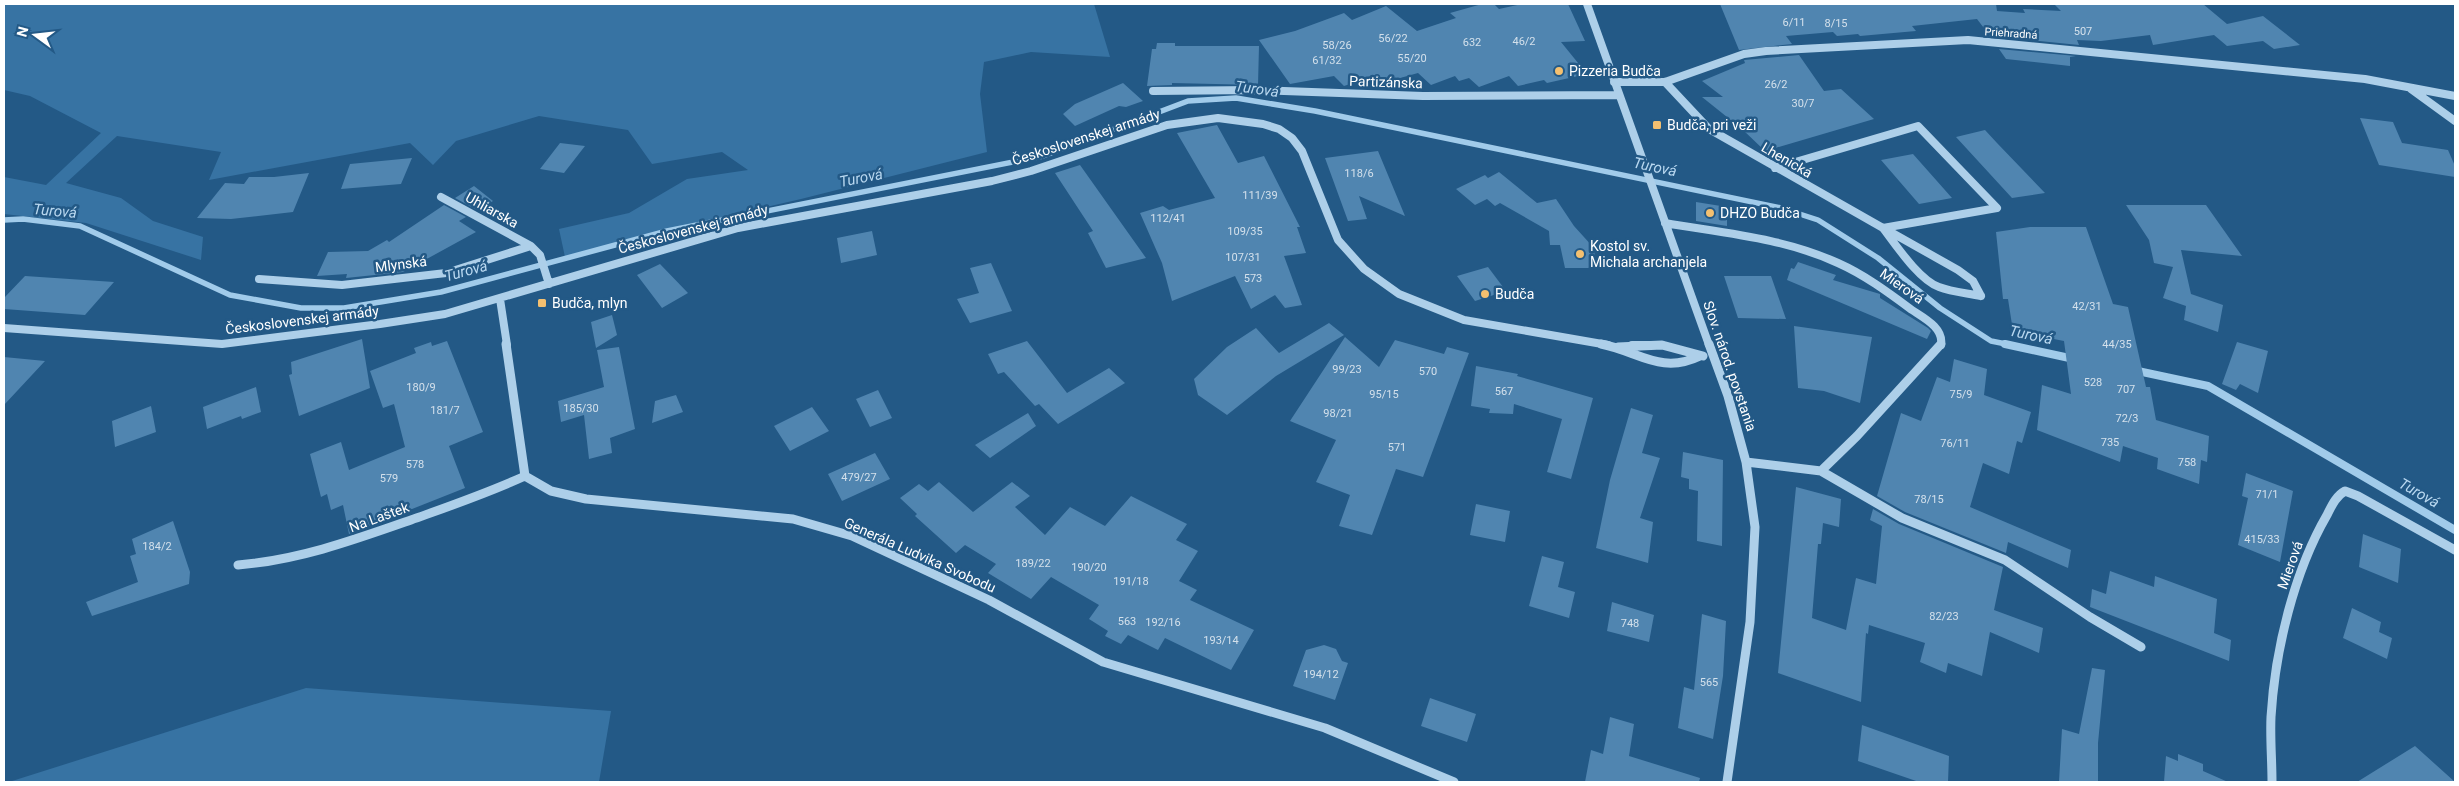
<svg xmlns="http://www.w3.org/2000/svg" width="2459" height="786" font-family="Roboto,sans-serif">
<rect width="100%" height="100%" fill="#235986"/>
<path fill="#3773a3" d="M4,4H1094L1110,57L1031,52L984,62L980,94L987,152L801,199L633,238L565,257L559,229L629,213L687,179L748,170L722,152L652,164L628,130L539,116L456,141L433,165L410,143L209,180L221,152L117,136L66,183L121,198L153,221L203,237L201,260L86,223L4,214V177L46,185L101,133L30,96L4,90Z
M306,688L611,711L599,782H9Z"/>
<g fill="none" stroke-linecap="round" stroke-linejoin="round">
<path stroke="#a1cbea" stroke-width="5.5" d="M4,220L23,219L80,226L230,295L301,308H344L441,292L667,231L1043,156L1188,101L1236,98L1315,111L1781,208L1818,220L1878,258L1940,308L1991,341L2011,345"/>
<path stroke="#a1cbea" stroke-width="8" d="M2005,344L2074,359
M2133,370L2208,386L2455,530"/>
</g>
<path fill="#5085b0" d="M1482,4H1494L1499,9L1522,4H1568L1585,41L1561,42L1587,74L1547,83L1544,80L1518,86L1509,76L1479,87L1469,78L1459,81L1455,76L1431,85L1418,73L1368,87L1362,80L1344,86L1334,76L1290,84L1259,40L1295,31L1344,13L1352,20L1386,6L1417,31L1456,18L1450,13Z
M1720,4H1996L1997,11L2025,13L2023,9L2061,11L2054,4H2203L2227,24L2263,16L2300,45L2274,49L2263,41L2227,46L2214,35L2153,45L2150,35L2101,41L2077,40L2079,45L1990,36L1977,19L1912,26L1916,31L1860,36L1858,34L1837,36L1833,32L1786,36L1792,44L1739,50Z
M1157,43H1175V46H1259L1258,85L1172,83V85L1147,86L1152,49H1156Z
M1999,49L2076,56L2070,57V66L2006,59Z
M1799,55L1824,91L1841,89L1874,119L1765,151L1742,129L1702,97H1723L1702,81L1745,63L1744,60Z
M1123,83L1143,101L1126,107L1119,106L1075,126L1063,114L1075,104Z
M2360,118L2393,122L2402,143L2448,150L2455,166V177L2379,165Z
M1217,125L1238,163L1264,156L1300,227H1297L1306,253L1284,256L1302,305L1285,308L1275,295L1251,309L1235,276L1172,301L1162,263L1140,213L1163,206L1169,210L1215,198L1177,133Z
M1985,130L1997,143L2045,193L2012,198L1956,137Z
M560,143L585,146L564,173L540,169Z
M1378,151L1405,216L1359,196L1367,219L1348,221L1325,158Z
M1913,154L1952,198L1919,204L1881,160Z
M412,158L401,184L341,189L350,164Z
M1080,165L1119,220L1146,258L1106,268L1088,233L1093,231L1055,173Z
M1499,172L1537,203L1556,199L1574,226L1593,247L1597,264L1588,268H1565L1560,245H1550L1549,231L1500,203L1495,206L1487,199L1475,205L1456,189L1485,175L1488,178Z
M309,173L293,212L231,219L197,218L225,183L244,184L249,177H274Z
M474,186L493,201L477,210L455,198Z
M1696,202L1727,207V226L1696,221Z
M444,205L466,217L459,221L476,232L403,272L346,278L347,274L317,276L328,252L368,251L387,240L389,242Z
M2126,205H2206L2242,256L2181,250L2191,294L2223,305L2218,332L2184,320L2186,306L2163,298L2173,267L2154,263L2149,240Z
M2030,227H2086L2113,304L2128,307L2146,387H2150L2156,420L2209,436L2207,462L2201,460L2199,484L2157,469L2158,458L2123,446L2120,462L2037,430L2042,385L2071,394L2064,341L2013,331L2008,299H2003L1996,232Z
M872,231L877,255L841,263L837,238Z
M1798,262L1836,275L1833,280L1880,294V298L1928,328L1931,331L1927,339L1787,280L1791,268L1794,269Z
M991,263L1012,311L970,323L957,299L979,293L970,268Z
M660,264L688,293L662,308L637,275Z
M1488,267L1506,291L1475,301L1457,276Z
M25,276L114,282L85,315L4,309V298Z
M1724,276H1771L1786,319L1738,318Z
M612,315L617,335L596,348L591,322Z
M1329,323L1344,335L1276,376L1227,415L1198,395L1194,379L1227,347L1256,328L1279,353Z
M1794,326L1872,337L1860,403L1824,391L1798,388Z
M1345,337L1379,367L1395,340L1444,354L1447,347L1469,353L1423,477L1396,469L1372,535L1339,526L1350,495L1316,482L1336,440L1290,421Z
M362,339L370,388L299,416L289,375L292,374L291,362Z
M447,341L483,432L449,446L465,488L349,534L343,505L331,510L327,494L321,497L310,454L341,442L349,470L405,447L394,404L383,408L370,371L416,353L414,348L431,342L432,346Z
M1027,341L1067,393L1109,368L1125,383L1058,424L1039,404L1035,406L1004,372L998,374L988,354Z
M2237,342L2268,351L2258,393L2240,384L2236,390L2222,384Z
M619,347L635,429L610,438L612,453L589,459L584,415L561,422L558,401L604,387L597,350Z
M4,357L45,361L4,405Z
M1954,359L1987,369L1984,395L2031,412L2022,443L2017,441L2009,474L1983,463L1970,507L2071,550L2068,568L2008,542L2006,553L1905,512L1877,496L1901,413L1921,421L1937,377L1950,382Z
M1476,366L1518,374L1517,376L1593,398L1571,479L1547,472L1562,419L1514,404L1513,414L1489,413L1490,409L1471,406Z
M256,387L261,412L242,419L241,416L207,429L203,407Z
M878,390L892,418L870,427L856,399Z
M676,395L683,412L652,423L655,401Z
M151,406L156,432L115,447L112,421Z
M812,407L829,431L790,451L774,426Z
M1631,408L1653,415L1642,453L1660,458L1640,518L1653,522L1648,563L1596,548L1610,480Z
M1028,413L1036,426L990,458L975,445Z
M1683,452L1723,460L1722,546L1697,541L1698,491L1689,489V479L1681,477Z
M875,453L890,479L842,501L828,474Z
M2246,473L2293,491L2280,562L2238,545L2248,498L2242,496Z
M939,482L973,512L1012,482L1030,496L1015,507L1045,535L1070,507L1105,526L1131,496L1187,524L1176,540L1198,551L1179,581L1197,590L1190,600L1254,630L1231,670L1165,638L1158,650L1128,635L1121,644L1105,636L1108,631L1089,619L1099,605L1051,577L1031,599L988,573L996,564L965,545L956,553L915,516L917,514L900,498L919,484L928,491Z
M1796,487L1841,499L1839,527L1823,523L1821,544H1818L1812,618L1846,630L1856,578L1876,584L1882,526L1870,520L1873,509L1899,524L2003,567L1994,610L2043,628L2039,653L1990,632L1982,676L1948,663L1946,673L1920,662L1925,643L1869,625L1868,634L1866,633L1861,702L1778,673Z
M1476,504L1510,511L1505,542L1470,535Z
M173,521L190,572L189,584L92,616L86,602L138,582L130,556L136,554L132,539Z
M2363,534L2401,549L2398,583L2359,567Z
M1542,556L1564,562L1558,587L1575,592L1569,618L1529,606Z
M2110,571L2154,587L2155,576L2217,599L2214,633L2231,640L2229,661L2090,607L2092,589L2106,594Z
M1612,602L1654,615L1649,642L1607,631Z
M2352,608L2381,622L2379,632L2392,638L2387,659L2343,638Z
M1702,614L1726,621L1723,676L1713,739L1678,728L1684,687L1694,690Z
M1324,645L1336,649L1342,661L1348,663L1335,700L1293,686L1306,650Z
M2092,668L2105,670L2098,743V782H2059L2062,729L2079,734Z
M1430,698L1476,714L1467,742L1421,726Z
M1610,717L1634,724L1629,756L1700,778L1699,782H1585L1591,750L1603,754Z
M1862,725L1949,756L1948,782H1919L1858,761Z
M2415,746L2455,782H2357Z
M2178,754L2203,764V771L2228,782H2164L2166,756L2178,761Z"/>
<g fill="none" stroke-linecap="round" stroke-linejoin="round">
<path stroke="#adcfe9" stroke-width="8" d="M1587,4L1709,345
M1614,82H1665L1744,54L1766,51L1968,40L2365,79L2455,96
M1665,82L1709,129L1883,228C1896,245 1919,280 1939,287C1952,292 1967,293 1981,296
M2411,89L2455,121
M1153,91L1254,90L1423,96L1619,95
M1775,168L1918,126L1997,208L1883,228
M441,197L531,246
M1665,223C1723,233 1784,238 1838,263C1865,275 1889,293 1912,310C1924,318 1944,328 1941,345
M1887,230L1958,270L1973,281L1981,296
M259,279L342,285L446,273L531,246L540,255L549,284
M500,299L507,345
M4,328L222,344L380,324L445,314L738,228L992,181L1031,171L1167,125L1218,118L1263,124L1279,129L1292,138L1302,151L1338,240L1364,269L1399,294L1464,320L1608,345
M1632,345H1661"/>
<path stroke="#adcfe9" stroke-width="9" d="M506,344L525,476
M1601,344C1638,351 1661,375 1700,356
M1709,344L1728,396L1746,462L1755,527L1750,622L1727,782
M1618,347L1662,345L1703,356
M1746,462L1821,471L1857,436L1941,344
M1821,471L1902,518L2005,560L2090,617L2141,647
M525,476L551,491L586,499L793,519L852,536L989,600L1103,662L1325,728L1454,782
M238,565C299,560 354,540 411,520C450,506 488,493 525,476
M2272,782C2272,760 2270,738 2271,717C2275,650 2294,572 2327,515C2332,505 2336,496 2345,491L2358,496L2455,550"/>
</g>
<g fill="#f4c070" stroke="#235986" stroke-width="2">
<circle cx="1559" cy="71" r="5"/>
<rect x="1652" y="120" width="10" height="10" rx="2.5"/>
<circle cx="1710" cy="213" r="5"/>
<circle cx="1580" cy="254" r="5"/>
<circle cx="1485" cy="294" r="5"/>
<rect x="537" y="298" width="10" height="10" rx="2.5"/>
</g>
<g text-anchor="middle" stroke-width="5" stroke-linejoin="round" paint-order="stroke">
<g font-size="11" fill="#d3e0eb">
<text x="1794" y="26">6/11</text>
<text x="1836" y="27">8/15</text>
<text x="2083" y="35">507</text>
<text x="1393" y="42">56/22</text>
<text x="1524" y="45">46/2</text>
<text x="1472" y="46">632</text>
<text x="1337" y="49">58/26</text>
<text x="1412" y="62">55/20</text>
<text x="1327" y="64">61/32</text>
<text x="1776" y="88">26/2</text>
<text x="1803" y="107">30/7</text>
<text x="1359" y="177">118/6</text>
<text x="1260" y="199">111/39</text>
<text x="1168" y="222">112/41</text>
<text x="1245" y="235">109/35</text>
<text x="1243" y="261">107/31</text>
<text x="1253" y="282">573</text>
<text x="2087" y="310">42/31</text>
<text x="2117" y="348">44/35</text>
<text x="1347" y="373">99/23</text>
<text x="1428" y="375">570</text>
<text x="2093" y="386">528</text>
<text x="421" y="391">180/9</text>
<text x="2126" y="393">707</text>
<text x="1504" y="395">567</text>
<text x="1384" y="398">95/15</text>
<text x="1961" y="398">75/9</text>
<text x="581" y="412">185/30</text>
<text x="445" y="414">181/7</text>
<text x="1338" y="417">98/21</text>
<text x="2127" y="422">72/3</text>
<text x="2110" y="446">735</text>
<text x="1955" y="447">76/11</text>
<text x="1397" y="451">571</text>
<text x="2187" y="466">758</text>
<text x="415" y="468">578</text>
<text x="859" y="481">479/27</text>
<text x="389" y="482">579</text>
<text x="2267" y="498">71/1</text>
<text x="1929" y="503">78/15</text>
<text x="2262" y="543">415/33</text>
<text x="157" y="550">184/2</text>
<text x="1033" y="567">189/22</text>
<text x="1089" y="571">190/20</text>
<text x="1131" y="585">191/18</text>
<text x="1944" y="620">82/23</text>
<text x="1127" y="625">563</text>
<text x="1163" y="626">192/16</text>
<text x="1630" y="627">748</text>
<text x="1221" y="644">193/14</text>
<text x="1321" y="678">194/12</text>
<text x="1709" y="686">565</text>
</g>
<g font-size="11" fill="#fff" stroke="#235986">
<text transform="translate(2011 33) rotate(4)" y="4">Priehradná</text>
</g>
<g font-size="14" fill="#fff" stroke="#235986" text-anchor="start">
<text x="1569" y="76">Pizzeria Budča</text>
<text x="1667" y="130">Budča, pri veži</text>
<text x="1720" y="218">DHZO Budča</text>
<text x="1590" y="251">Kostol sv.<tspan x="1590" dy="16">Michala archanjela</tspan></text>
<text x="1495" y="299">Budča</text>
<text x="552" y="308">Budča, mlyn</text>
</g>
<g font-size="14" fill="#fff" stroke="#235986">
<text transform="translate(1386 82) rotate(2)" y="5">Partizánska</text>
<text transform="translate(1086 137) rotate(-18)" y="5">Československej armády</text>
<text transform="translate(1787 160) rotate(30)" y="5">Lhenická</text>
<text transform="translate(492 210) rotate(29)" y="5">Uhliarska</text>
<text transform="translate(693 229) rotate(-15)" y="5">Československej armády</text>
<text transform="translate(401 264) rotate(-7)" y="5">Mlynská</text>
<text transform="translate(1902 286) rotate(35)" y="5">Mierová</text>
<text transform="translate(302 320) rotate(-7)" y="5">Československej armády</text>
<text transform="translate(1730 366) rotate(71)" y="5">Slov. národ. povstania</text>
<text transform="translate(379 517) rotate(-20)" y="5">Na Laštek</text>
<text transform="translate(920 555) rotate(24)" y="5">Generála Ludvika Svobodu</text>
<text transform="translate(2290 565) rotate(-70)" y="5">Mierová</text>
</g>
<g font-size="15" font-style="italic" fill="#b9d8f0" stroke="#235986">
<text transform="translate(1257 89) rotate(8)" y="5">Turová</text>
<text transform="translate(1655 167) rotate(12)" y="5">Turová</text>
<text transform="translate(861 178) rotate(-11)" y="5">Turová</text>
<text transform="translate(55 211) rotate(5)" y="5">Turová</text>
<text transform="translate(466 271) rotate(-15)" y="5">Turová</text>
<text transform="translate(2031 335) rotate(12)" y="5">Turová</text>
<text transform="translate(2419 493) rotate(30)" y="5">Turová</text>
</g>
</g>
<rect width="2459" height="786" fill="none" stroke="#ffffff" stroke-width="10"/>
<g transform="translate(35 35) rotate(285)" stroke="#235986" stroke-width="4" paint-order="stroke">
<path d="M0-4L9 19L0 12L-9 19Z" fill="#ffffff"/>
<text y="-8" font-size="14" font-weight="bold" text-anchor="middle" fill="#ffffff">N</text>
</g>
</svg>
